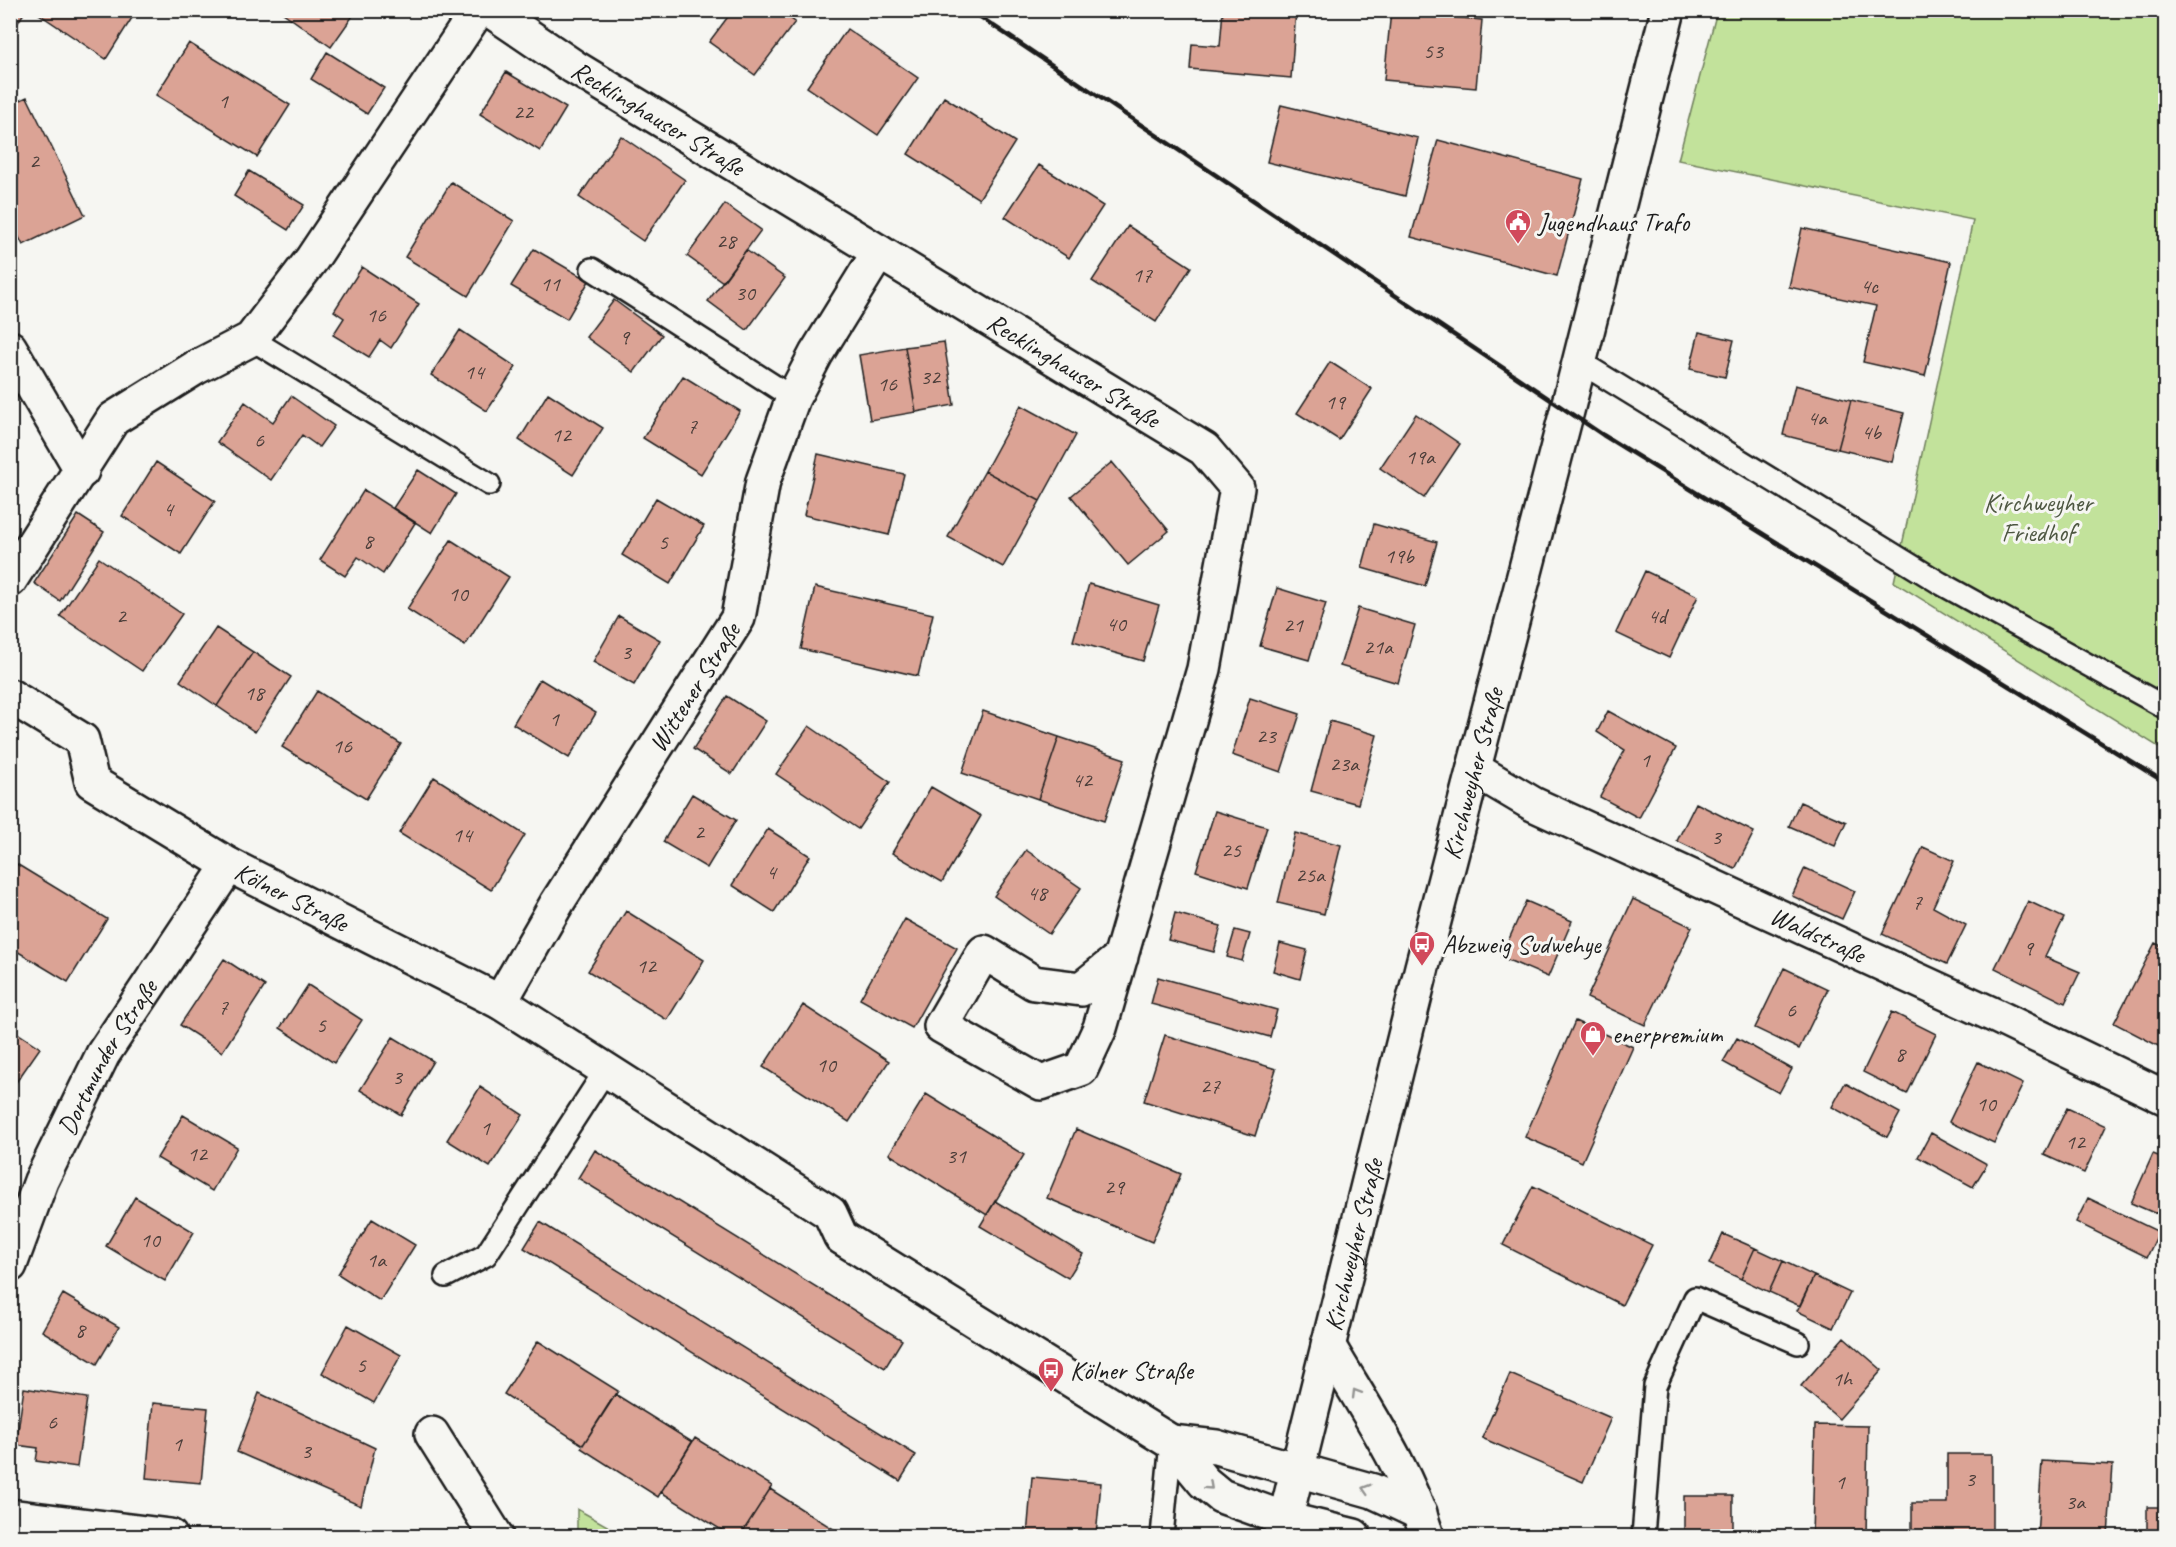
<svg xmlns="http://www.w3.org/2000/svg" width="2176" height="1547" font-family="Caveat,sans-serif">
<rect width="100%" height="100%" fill="#f6f6f2"/>
<filter id="ink" filterUnits="userSpaceOnUse"><feTurbulence type="fractalNoise" baseFrequency=".0167" numOctaves="2"/><feDisplacementMap in="SourceGraphic" scale="12" xChannelSelector="R" yChannelSelector="G"/><feConvolveMatrix kernelMatrix="1 2 1 2 8 2 1 2 1" color-interpolation-filters="sRGB"/></filter>
<g filter="url(#ink)">
<path fill="#c2e29b" stroke="#6f7f5c" stroke-width="1.5" d="M1717,11H2165V751L1894,582L1973,220L1678,160Z
M577,1509L625,1536H577Z"/>
<path fill="#dba395" stroke="#1c1c1c" stroke-width="1.5" d="M10,10H26L13,30L10,28Z
M33,10H137L106,59Z
M279,10H357L331,47Z
M733,10H779L795,22L755,75L709,42Z
M1223,10H1296L1291,78L1190,69L1192,44L1220,46Z
M1391,11L1482,20L1476,88L1384,80Z
M847,29L918,78L878,135L807,87Z
M189,43L290,105L257,157L156,95Z
M327,52L384,88L367,114L311,79Z
M506,72L566,108L540,151L480,114Z
M27,97L85,215L23,245L10,220V105Z
M944,97L1015,142L979,199L908,154Z
M1281,105L1418,138L1405,196L1267,162Z
M621,136L685,180L643,241L579,197Z
M1438,140L1583,179L1557,276L1411,237Z
M1039,165L1103,206L1069,258L1005,217Z
M249,171L304,205L288,230L234,196Z
M451,182L514,221L468,296L405,257Z
M725,204L761,230L723,282L687,256Z
M1128,226L1191,267L1156,322L1092,281Z
M1802,228L1951,262L1925,376L1863,362L1876,306L1789,287Z
M534,249L589,281L567,319L511,286Z
M746,250L785,278L747,330L708,301Z
M362,267L419,304L391,348L380,340L369,357L333,335L344,318L334,311Z
M614,300L662,335L634,372L586,337Z
M460,330L516,367L487,411L431,375Z
M1699,332L1734,340L1725,377L1690,369Z
M944,342L954,405L916,412L905,347Z
M905,347L916,412L870,420L859,355Z
M1330,362L1372,389L1339,440L1297,413Z
M683,376L740,411L701,474L643,438Z
M1795,385L1851,400L1838,449L1783,435Z
M548,393L603,428L573,475L519,440Z
M291,396L334,426L319,447L302,435L271,480L217,442L245,402L273,422Z
M1851,400L1904,413L1892,462L1838,449Z
M1021,405L1076,435L1040,501L985,471Z
M1416,414L1460,444L1424,498L1380,468Z
M818,454L904,474L889,535L804,515Z
M156,462L215,501L181,554L122,516Z
M1112,462L1169,531L1128,565L1071,496Z
M418,470L456,494L432,533L393,508Z
M985,471L1040,501L1003,567L948,537Z
M364,490L415,523L383,574L358,557L345,576L320,560Z
M656,498L704,526L670,584L622,555Z
M78,515L104,532L60,601L34,583Z
M1374,524L1437,542L1425,586L1362,568Z
M451,540L509,577L465,646L407,609Z
M99,558L182,614L142,671L60,616Z
M1645,571L1698,596L1669,658L1616,633Z
M1089,584L1159,605L1143,661L1073,641Z
M815,587L933,614L918,676L801,649Z
M1277,588L1326,603L1309,660L1260,646Z
M1358,608L1415,625L1398,683L1340,666Z
M619,616L660,640L634,685L593,662Z
M216,628L253,652L217,706L180,681Z
M253,652L291,677L255,732L217,706Z
M540,679L596,713L569,758L513,724Z
M317,691L401,744L366,799L282,747Z
M727,696L766,721L732,774L693,749Z
M1250,698L1300,714L1281,772L1232,755Z
M983,711L1059,737L1038,799L962,773Z
M1608,711L1676,748L1639,818L1600,797L1625,750L1597,732Z
M1330,721L1377,735L1358,804L1311,791Z
M809,726L890,782L858,829L776,774Z
M1059,737L1125,759L1104,821L1038,799Z
M434,777L525,835L491,890L399,833Z
M931,787L981,816L942,882L892,853Z
M692,794L736,820L707,868L663,842Z
M1800,802L1846,822L1835,846L1789,826Z
M1696,803L1754,832L1735,869L1677,841Z
M1215,811L1267,827L1248,888L1196,871Z
M768,829L810,856L774,912L732,885Z
M1295,833L1341,845L1324,914L1278,903Z
M1923,847L1954,861L1933,907L1966,925L1947,964L1882,934Z
M1026,850L1081,888L1049,934L994,896Z
M10,860L107,919L68,982L10,947Z
M1805,868L1855,891L1842,919L1792,896Z
M1633,899L1692,927L1645,1025L1587,998Z
M1526,901L1572,921L1548,977L1501,957Z
M2028,901L2064,918L2045,957L2080,972L2065,1003L1995,968Z
M626,911L704,960L667,1020L588,971Z
M1175,913L1221,926L1214,952L1168,940Z
M905,919L957,948L912,1028L860,999Z
M1235,930L1250,934L1242,961L1227,957Z
M1280,943L1307,950L1300,979L1273,971Z
M2155,943L2166,948V1050L2114,1023Z
M224,959L265,986L222,1052L180,1025Z
M1784,968L1828,989L1799,1049L1755,1028Z
M1158,977L1277,1010L1270,1037L1151,1004Z
M308,985L362,1020L334,1063L280,1028Z
M803,1005L889,1061L849,1122L763,1067Z
M1892,1012L1936,1034L1907,1094L1863,1072Z
M1575,1021L1633,1047L1582,1162L1525,1137Z
M10,1028L40,1048L10,1091Z
M1165,1035L1276,1069L1255,1136L1144,1101Z
M393,1037L433,1061L401,1115L360,1090Z
M1737,1038L1792,1069L1779,1093L1723,1062Z
M1978,1062L2023,1084L1994,1143L1949,1122Z
M1845,1083L1900,1113L1887,1137L1832,1107Z
M480,1087L523,1115L490,1167L447,1140Z
M926,1094L1024,1155L987,1215L889,1154Z
M2067,1108L2106,1126L2084,1173L2044,1155Z
M183,1115L237,1147L212,1191L157,1158Z
M1076,1129L1181,1174L1152,1242L1047,1198Z
M1931,1133L1987,1164L1973,1187L1918,1157Z
M595,1150L902,1340L885,1368L578,1178Z
M2153,1154L2166,1159V1218L2131,1203Z
M1533,1186L1652,1245L1622,1305L1503,1245Z
M135,1197L194,1232L165,1281L106,1246Z
M2088,1198L2159,1232L2147,1257L2076,1222Z
M995,1201L1083,1254L1068,1278L980,1226Z
M372,1219L415,1245L380,1301L338,1274Z
M540,1222L916,1455L900,1481L524,1248Z
M1723,1234L1755,1248L1741,1279L1709,1264Z
M1755,1248L1783,1261L1769,1292L1741,1279Z
M1783,1261L1814,1276L1800,1306L1769,1292Z
M1814,1276L1850,1293L1833,1328L1797,1311Z
M63,1294L119,1327L97,1364L42,1331Z
M348,1325L401,1355L374,1403L322,1373Z
M1844,1337L1882,1370L1839,1419L1801,1386Z
M538,1341L618,1391L583,1445L504,1394Z
M1510,1374L1611,1418L1583,1482L1482,1438Z
M24,1388L87,1398L77,1467L36,1461L38,1448L16,1445Z
M259,1393L375,1448L361,1506L237,1452Z
M615,1394L692,1442L658,1497L581,1448Z
M153,1403L208,1408L201,1483L146,1478Z
M1815,1425L1868,1426L1866,1536H1812Z
M695,1438L772,1486L740,1536H731L661,1492Z
M1947,1454H1992V1536H1912V1503H1947Z
M2042,1461L2113,1465L2108,1536H2037Z
M1032,1477L1101,1483L1096,1536H1027Z
M770,1489L809,1514L845,1536H740Z
M1684,1496H1733V1536H1684Z
M2147,1507H2166V1536H2147Z"/>
<g fill="none" stroke-linecap="round" stroke-linejoin="round">
<g stroke="#1c1c1c" stroke-width="26">
<path id="service" d="M592,269L793,398
M251,339L489,484
M1580,362L1940,583L2166,708
M446,1276L486,1255L605,1071
M1162,1536L1171,1442
M1643,1536L1655,1386L1695,1298L1798,1343"/>
</g>
<g stroke="#1c1c1c" stroke-width="38">
<g id="minor">
<path id="s1" d="M490,10L574,67L1204,449L1237,488L1204,669L1100,1028L1081,1069L1041,1083L941,1026L984,952L1034,983L1081,989L1121,957"/>
<path d="M10,348L82,471"/>
<path d="M10,580L113,419L195,368L251,339L312,259L478,10"/>
<path id="s2" d="M10,696L82,740L92,782L229,865L500,1002L830,1213L841,1237L1171,1442L1204,1482L1221,1496L1285,1519"/>
<path id="s3" d="M1474,769L1533,804L1996,1016L2166,1098"/>
<path id="s4" d="M500,1002L557,903L738,618L763,481L793,398L816,354L879,252"/>
<path id="s5" d="M10,1265L41,1181L103,1054L229,865"/>
<path d="M432,1434L496,1536"/>
<path d="M1171,1442L1216,1447L1298,1470"/>
<path d="M10,1516L170,1536"/>
</g>
</g>
<g stroke="#1c1c1c" stroke-width="38">
<g id="secondary">
<path d="M1328,1345C1364,1407 1406,1467 1427,1536"/>
<path d="M1298,1470L1373,1491L1420,1513"/>
<path d="M1285,1519L1354,1536"/>
<path id="s6" d="M1281,1536L1422,967L1567,411L1668,10"/>
</g>
</g>
<use href="#service" stroke="#f6f6f2" stroke-width="21"/>
<use href="#minor" stroke="#f6f6f2" stroke-width="33"/>
<use href="#secondary" stroke="#f6f6f2" stroke-width="33"/>
<path stroke="#1c1c1c" stroke-width="4.5" d="M970,10L1603,435L2166,783"/>
</g>
<defs><path id="oneway-chevron" d="M-2-3.5L2.5 0L-2 3.5" fill="none" stroke-width="1.6" stroke-linecap="round" stroke-linejoin="round" transform="scale(1.5)"/></defs>
<g stroke="#949492">
<use href="#oneway-chevron" transform="translate(1356 1393) rotate(-121)"/>
<use href="#oneway-chevron" transform="translate(1209 1486) rotate(42)"/>
<use href="#oneway-chevron" transform="translate(1366 1489) rotate(-163)"/>
</g>
</g>
<defs>
<g id="civic-pin" transform="scale(1.35)"><path d="M0 17L-7.5 6A9.5 9.5 0 1 1 7.5 6Z" fill="#d1495b" stroke="#f6f6f2"/><path d="M-.6-6.5H3V-4.5H.6V-3L4-1V1h2V6H-6V1h2V-1L-.6-3ZM-1.2 2.5V6h2.4V2.5Z" fill="#fff"/></g>
<g id="bus-pin" transform="scale(1.35)"><path d="M0 17L-7.5 6A9.5 9.5 0 1 1 7.5 6Z" fill="#d1495b" stroke="#f6f6f2"/><path d="M-5-6H5V4H4V6H2V4H-2V6H-4V4H-5ZM-3.5-4V0h7V-4ZM-3.5 1.2v1.5H-2V1.2ZM2 1.2v1.5H3.5V1.2Z" fill="#fff"/></g>
<g id="shop-pin" transform="scale(1.35)"><path d="M0 17L-7.5 6A9.5 9.5 0 1 1 7.5 6Z" fill="#d1495b" stroke="#f6f6f2"/><path d="M-5-2.5h2.3a2.7 3.5 0 0 1 5.4 0H5L5.5 6h-11ZM-1.5-2.5h3a1.5 2.3 0 0 0-3 0Z" fill="#fff"/></g>
</defs>
<g fill-rule="evenodd">
<use href="#civic-pin" x="1518" y="222"/>
<use href="#bus-pin" x="1422" y="944"/>
<use href="#shop-pin" x="1593" y="1034"/>
<use href="#bus-pin" x="1051" y="1370"/>
</g>
<g text-anchor="middle" stroke-width="6" stroke-linejoin="round" paint-order="stroke">
<g font-size="22" fill="#4c3e3a">
<text x="1433" y="58">53</text>
<text x="223" y="108">1</text>
<text x="523" y="119">22</text>
<text x="34" y="168">2</text>
<text x="726" y="248">28</text>
<text x="1142" y="282">17</text>
<text x="550" y="291">11</text>
<text x="1869" y="293">4c</text>
<text x="745" y="300">30</text>
<text x="376" y="322">16</text>
<text x="624" y="344">9</text>
<text x="474" y="379">14</text>
<text x="930" y="384">32</text>
<text x="887" y="391">16</text>
<text x="1335" y="409">19</text>
<text x="1817" y="425">4a</text>
<text x="692" y="433">7</text>
<text x="1871" y="439">4b</text>
<text x="561" y="442">12</text>
<text x="259" y="447">6</text>
<text x="1420" y="464">19a</text>
<text x="168" y="516">4</text>
<text x="368" y="548">8</text>
<text x="663" y="549">5</text>
<text x="1399" y="563">19b</text>
<text x="458" y="601">10</text>
<text x="121" y="623">2</text>
<text x="1657" y="623">4d</text>
<text x="1116" y="631">40</text>
<text x="1293" y="632">21</text>
<text x="1378" y="654">21a</text>
<text x="626" y="659">3</text>
<text x="254" y="700">18</text>
<text x="554" y="726">1</text>
<text x="1266" y="743">23</text>
<text x="342" y="753">16</text>
<text x="1645" y="767">1</text>
<text x="1344" y="771">23a</text>
<text x="1082" y="787">42</text>
<text x="699" y="839">2</text>
<text x="462" y="842">14</text>
<text x="1716" y="844">3</text>
<text x="1231" y="857">25</text>
<text x="771" y="879">4</text>
<text x="1310" y="882">25a</text>
<text x="1037" y="900">48</text>
<text x="1917" y="909">7</text>
<text x="2028" y="955">9</text>
<text x="646" y="973">12</text>
<text x="223" y="1014">7</text>
<text x="1791" y="1017">6</text>
<text x="321" y="1032">5</text>
<text x="1900" y="1061">8</text>
<text x="826" y="1072">10</text>
<text x="397" y="1084">3</text>
<text x="1210" y="1093">27</text>
<text x="1986" y="1111">10</text>
<text x="485" y="1135">1</text>
<text x="2075" y="1149">12</text>
<text x="197" y="1161">12</text>
<text x="956" y="1163">31</text>
<text x="1114" y="1194">29</text>
<text x="150" y="1247">10</text>
<text x="376" y="1267">1a</text>
<text x="80" y="1337">8</text>
<text x="361" y="1372">5</text>
<text x="1842" y="1386">1h</text>
<text x="52" y="1429">6</text>
<text x="177" y="1451">1</text>
<text x="306" y="1458">3</text>
<text x="1970" y="1486">3</text>
<text x="1840" y="1489">1</text>
<text x="2075" y="1509">3a</text>
</g>
<g font-size="26" fill="#1c1c1c" stroke="#f6f6f2">
<text dy="9" stroke="none"><textPath href="#s1" startOffset="200">Recklinghauser Straße</textPath></text>
<text dy="9" stroke="none"><textPath href="#s1" startOffset="686">Recklinghauser Straße</textPath></text>
<text dy="9" stroke="none"><textPath href="#s4" startOffset="370">Wittener Straße</textPath></text>
<text dy="9" stroke="none"><textPath href="#s6" startOffset="786">Kirchweyher Straße</textPath></text>
<text dy="9" stroke="none"><textPath href="#s2" startOffset="358">Kölner Straße</textPath></text>
<text dy="9" stroke="none"><textPath href="#s3" startOffset="382">Waldstraße</textPath></text>
<text dy="9" stroke="none"><textPath href="#s5" startOffset="230">Dortmunder Straße</textPath></text>
<text dy="9" stroke="none"><textPath href="#s6" startOffset="300">Kirchweyher Straße</textPath></text>
</g>
<g font-size="26" fill="#1c1c1c" stroke="#f6f6f2" text-anchor="start">
<text x="1538" y="231">Jugendhaus Trafo</text>
<text x="1442" y="953">Abzweig Sudwehye</text>
<text x="1612" y="1043">enerpremium</text>
<text x="1070" y="1379">Kölner Straße</text>
</g>
<g font-size="26" fill="#4e5742" stroke="#f6f6f2">
<text x="2038" y="511">Kirchweyher<tspan x="2038" dy="30">Friedhof</tspan></text>
</g>
</g>
<rect width="2176" height="1547" fill="none" stroke="#f6f6f2" stroke-width="36"/>
<rect x="18" y="18" width="2140" height="1511" fill="none" stroke="#1c1c1c" stroke-width="2" filter="url(#ink)"/>
</svg>
